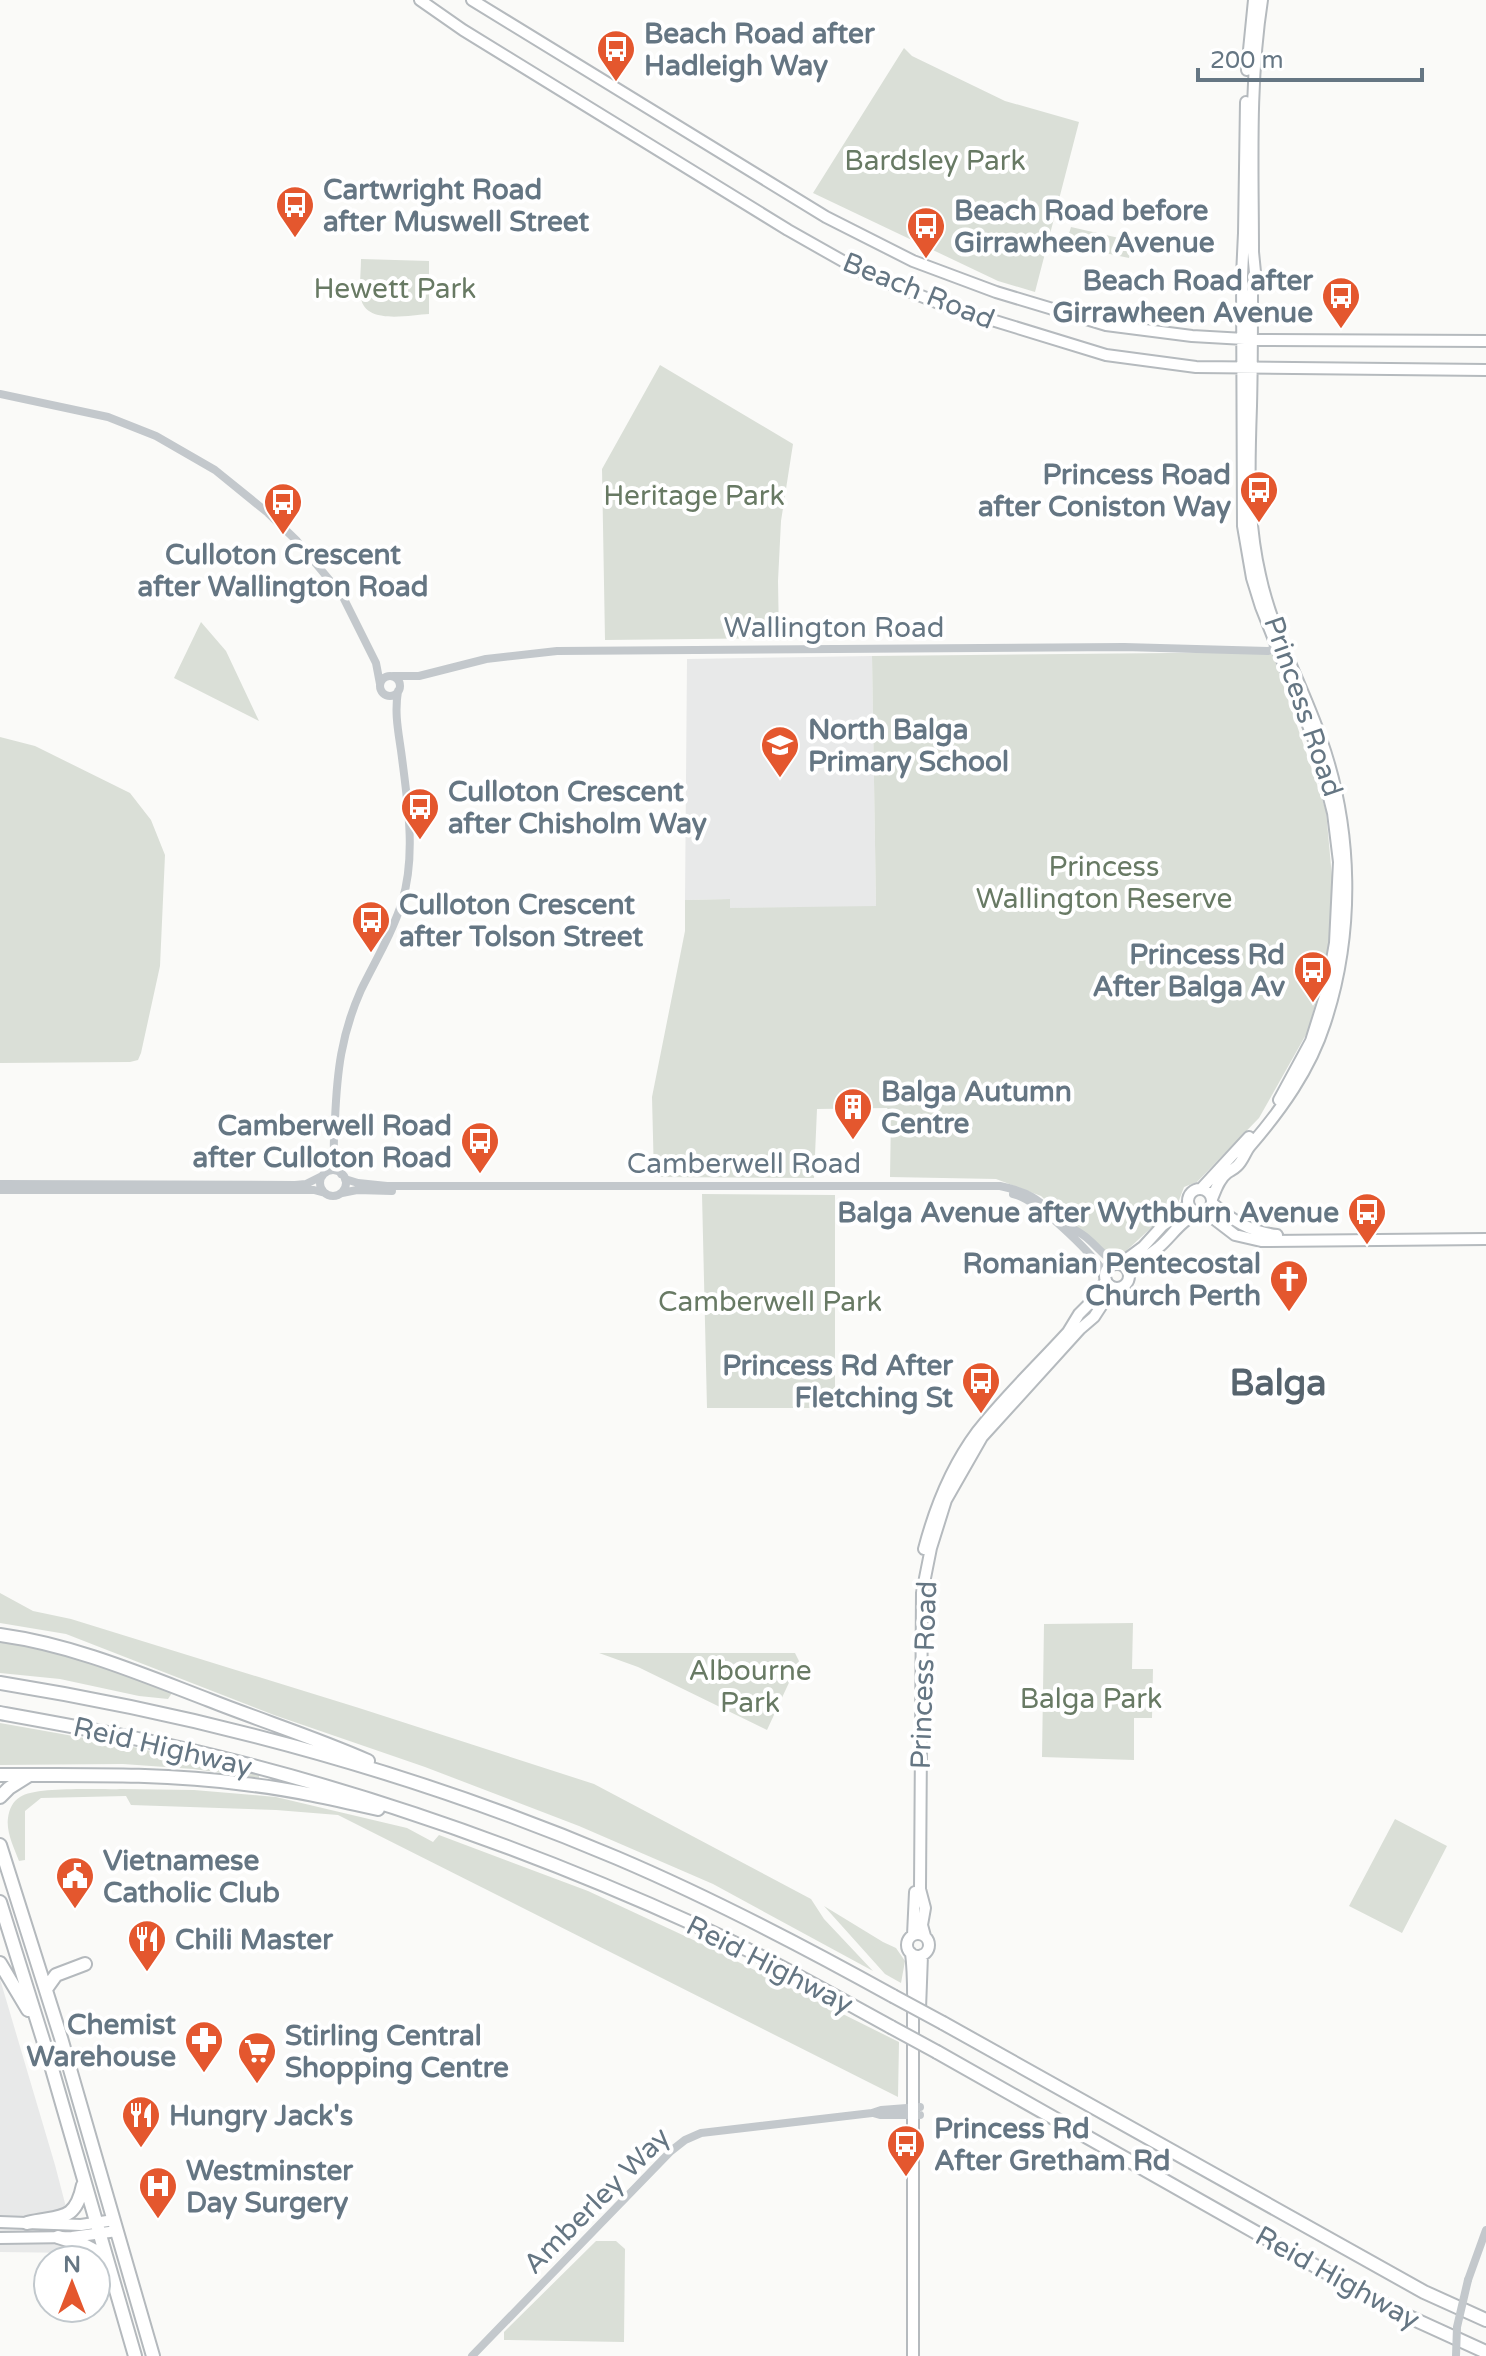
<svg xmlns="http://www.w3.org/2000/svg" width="1486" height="2356" font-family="'Varela Round',sans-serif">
<rect width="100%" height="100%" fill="#fafaf8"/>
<path fill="#e8e9e9" d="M872,656L876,907L730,908L729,899L685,900L687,659Z
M0,1979L55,2165L78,2253L0,2252Z"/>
<path fill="#dadfd7" d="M904,48L912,56L1005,101L1079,122L1035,292L998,281L813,193Z
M1071,227L1132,241L1129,258L1071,246L1068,237Z
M361,259L429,261V314C409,315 365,325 361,298C359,285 361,271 361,259Z
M660,365L793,444L781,521L778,581L779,638L605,640L602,469Z
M201,622L226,651L259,721L174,678Z
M1272,652L1326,811L1333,888L1330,948L1308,1031L1259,1118L1197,1182L1184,1187L1178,1203L1113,1263L1041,1196L996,1179L890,1177L891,1115L887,1108L817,1109L814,1178L654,1177L652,1097L685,931V900L730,899V908L876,906L872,656Z
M0,737L35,746L130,793L151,820L165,855L160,966L141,1053L138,1060L130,1062L0,1063Z
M702,1194L835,1195V1408H707Z
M0,1593L33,1611L71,1619L359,1708L594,1784L811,1899L824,1919L873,1971L713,1884L579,1826L425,1767L274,1715L66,1634L0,1623Z
M1133,1623L1132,1669H1153L1152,1718H1134V1760L1042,1757L1044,1624Z
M0,1641C56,1646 119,1674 172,1693L168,1699L139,1696L60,1679L0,1673Z
M599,1653H795L799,1661L767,1730L638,1667Z
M0,1723L124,1745L259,1775V1778L193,1769L123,1764L0,1765Z
M122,1789L194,1790L276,1797L407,1828L433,1842L439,1835L588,1891L702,1944L899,2042L898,2097L338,1815L276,1810L131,1805L126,1796L41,1798L25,1811V1860L19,1861C14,1848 6,1832 8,1818C9,1809 13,1801 20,1797C37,1786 100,1790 122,1789Z
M1395,1819L1447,1846L1402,1933L1349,1906Z
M824,1906L883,1942L896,1948L905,1961L901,1983L885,1974Z
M596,2241H616L625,2249L624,2342L504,2340V2332Z"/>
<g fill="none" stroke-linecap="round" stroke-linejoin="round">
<g stroke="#b5babe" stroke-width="14">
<path id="major" d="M420,0L463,30L788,230L864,273L946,306L1106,355L1196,367L1486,370
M472,0L826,217L913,261L996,292L1106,325L1192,336L1262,340L1486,341
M1247,70L1254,0
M1246,102L1244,233L1242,276L1243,526L1252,578L1261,607L1315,743L1333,813L1339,862L1335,943L1326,993L1311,1041L1279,1100
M1188 1201a12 12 0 1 1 24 0a12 12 0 1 1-24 0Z
M1201,1189L1249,1137
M1212,1199C1216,1189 1219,1179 1227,1173C1231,1170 1233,1170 1237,1166C1243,1161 1245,1152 1250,1146C1281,1110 1310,1070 1325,1023C1355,932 1353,829 1321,739C1302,684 1272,632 1260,575C1247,519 1249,463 1251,406C1252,368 1252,330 1252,292L1255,272L1253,252C1253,168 1249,84 1262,0
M1212,1203C1232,1220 1250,1232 1277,1235
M1205,1212L1235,1235L1261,1241L1486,1239
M1105 1276a12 12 0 1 1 24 0a12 12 0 1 1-24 0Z
M1120,1264L1143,1247L1163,1225L1181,1213L1188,1204
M1129,1274C1138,1261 1148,1256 1159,1247C1173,1235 1182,1218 1201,1213
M924,1549C935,1507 951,1467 977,1432C1004,1397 1038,1365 1068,1332L1079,1314L1097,1296L1106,1280
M907 1945a11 11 0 1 1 22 0a11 11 0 1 1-22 0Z
M913,1935L915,1892
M925,1936L922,1925L925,1908L920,1889L922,1593L931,1548L946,1500L982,1437L1080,1329L1094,1317L1109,1294L1120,1288
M911,1953C914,1975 913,1997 913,2019V2356
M920,2009L922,1955
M0,2222L81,2225L114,2220
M0,2238L72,2237L117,2231"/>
</g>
<g stroke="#b4b9bd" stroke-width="16">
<path id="highway" d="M0,1635C73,1645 141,1674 209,1700C262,1721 316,1738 368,1761
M0,1683C211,1717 419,1774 617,1858C711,1898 803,1946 893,1996
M0,1713C83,1728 167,1743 249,1765C403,1805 553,1860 698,1926C764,1956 827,1992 891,2027
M0,1775C81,1775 164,1773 245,1784C290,1789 334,1799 378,1809
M0,1797L9,1788L28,1776
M0,1845L61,2038L153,2356
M0,1902L50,2062L135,2356
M0,1963L28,2010
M46,1989L56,1975L85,1964
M943,2023L1424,2292L1486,2320
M937,2052L1347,2284L1396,2311L1486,2352
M27,2223C60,2215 75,2223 83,2185
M58,2237L86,2246L105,2256"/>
</g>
<path stroke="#c3c8cc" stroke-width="8" d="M0,394L108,417L156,436L215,470L268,513L297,541L342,595L376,663L380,684
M380 686a10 10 0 1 1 20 0a10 10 0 1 1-20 0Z
M393,676H419L486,659L557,651L1124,647L1268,651L1283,646
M320 1183a13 13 0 1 1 26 0a13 13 0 1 1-26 0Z
M341,1174C331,1157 334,1139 335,1120C337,1072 341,1035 361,990C375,961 392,934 402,902C416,856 408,805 402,758C399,734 394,715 398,691
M345,1179L358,1183L387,1186H1000C1034,1193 1040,1202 1066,1224C1073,1229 1081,1233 1087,1238C1099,1248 1102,1255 1117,1264
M0,1184L295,1185L306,1184L322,1176
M0,1190H314L325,1193
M342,1193L357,1190L392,1191
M1013,1194C1037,1199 1092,1253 1105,1274
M873,2113L880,2115H920
M1468,2280L1486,2230
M472,2356L671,2151L685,2140L701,2133L872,2113L881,2110L920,2107"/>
<use href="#major" stroke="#fff" stroke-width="10"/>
<use href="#highway" stroke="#fff" stroke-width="12"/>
<g stroke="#b4b9bd" stroke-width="16" stroke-linecap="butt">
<path id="highway-bridge" d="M893,1996L943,2023
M891,2027L937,2052"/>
</g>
<path stroke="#c3c8cc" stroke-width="8" d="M1456,2356L1457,2327L1468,2280"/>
<use href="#highway-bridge" stroke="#fff" stroke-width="12"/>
</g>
<defs>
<g id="bus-pin" transform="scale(2)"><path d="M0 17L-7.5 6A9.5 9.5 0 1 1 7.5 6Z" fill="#e4572e" stroke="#fff"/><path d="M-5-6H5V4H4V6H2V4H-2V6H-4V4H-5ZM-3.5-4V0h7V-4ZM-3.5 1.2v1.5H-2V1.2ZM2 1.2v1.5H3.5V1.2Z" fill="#fff"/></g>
<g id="school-pin" transform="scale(2)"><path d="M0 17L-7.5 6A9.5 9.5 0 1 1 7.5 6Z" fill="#e4572e" stroke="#fff"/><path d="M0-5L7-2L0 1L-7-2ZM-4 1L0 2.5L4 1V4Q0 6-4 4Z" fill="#fff"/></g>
<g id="building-pin" transform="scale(2)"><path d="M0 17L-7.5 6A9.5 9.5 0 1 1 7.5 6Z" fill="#e4572e" stroke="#fff"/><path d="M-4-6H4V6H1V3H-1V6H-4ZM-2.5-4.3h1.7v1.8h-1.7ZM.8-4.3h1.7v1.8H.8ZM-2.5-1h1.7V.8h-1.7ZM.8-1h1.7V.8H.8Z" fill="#fff"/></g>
<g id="church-pin" transform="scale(2)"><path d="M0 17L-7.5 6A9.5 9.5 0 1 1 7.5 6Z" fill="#e4572e" stroke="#fff"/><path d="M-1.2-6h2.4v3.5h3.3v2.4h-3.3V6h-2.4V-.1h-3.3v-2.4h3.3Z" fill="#fff"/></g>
<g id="civic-pin" transform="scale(2)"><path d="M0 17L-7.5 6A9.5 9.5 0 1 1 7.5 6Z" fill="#e4572e" stroke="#fff"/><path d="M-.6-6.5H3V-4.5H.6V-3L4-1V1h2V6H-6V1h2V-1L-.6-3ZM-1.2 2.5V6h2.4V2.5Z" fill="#fff"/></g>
<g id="restaurant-pin" transform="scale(2)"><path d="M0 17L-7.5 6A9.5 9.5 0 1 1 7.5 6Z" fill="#e4572e" stroke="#fff"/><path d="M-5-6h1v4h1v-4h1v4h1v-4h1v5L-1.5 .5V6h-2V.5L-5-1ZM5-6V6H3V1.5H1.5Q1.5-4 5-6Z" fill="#fff"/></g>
<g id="pharmacy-pin" transform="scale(2)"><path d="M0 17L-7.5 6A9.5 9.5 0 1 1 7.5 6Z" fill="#e4572e" stroke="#fff"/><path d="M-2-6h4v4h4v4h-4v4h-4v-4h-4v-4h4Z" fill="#fff"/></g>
<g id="supermarket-pin" transform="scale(2)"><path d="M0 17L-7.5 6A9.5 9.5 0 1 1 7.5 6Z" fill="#e4572e" stroke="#fff"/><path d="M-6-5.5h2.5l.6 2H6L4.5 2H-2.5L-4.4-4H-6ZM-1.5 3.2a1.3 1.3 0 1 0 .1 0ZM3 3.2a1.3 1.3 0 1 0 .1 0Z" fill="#fff"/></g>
<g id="hospital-pin" transform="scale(2)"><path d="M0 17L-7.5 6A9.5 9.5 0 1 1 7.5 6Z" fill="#e4572e" stroke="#fff"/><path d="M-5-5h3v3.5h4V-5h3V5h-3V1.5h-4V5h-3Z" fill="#fff"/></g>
</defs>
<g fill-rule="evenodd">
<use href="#bus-pin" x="616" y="49"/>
<use href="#bus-pin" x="295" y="205"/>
<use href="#bus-pin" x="926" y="226"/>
<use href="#bus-pin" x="1341" y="296"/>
<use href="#bus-pin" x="1259" y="490"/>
<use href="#bus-pin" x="283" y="502"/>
<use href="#school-pin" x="780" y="745"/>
<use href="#bus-pin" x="420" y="807"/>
<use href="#bus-pin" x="371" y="920"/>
<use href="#bus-pin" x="1313" y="970"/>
<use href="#building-pin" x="853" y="1107"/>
<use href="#bus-pin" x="480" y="1141"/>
<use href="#bus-pin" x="1367" y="1212"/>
<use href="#church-pin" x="1289" y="1279"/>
<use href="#bus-pin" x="981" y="1381"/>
<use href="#civic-pin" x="75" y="1876"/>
<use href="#restaurant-pin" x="147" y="1939"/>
<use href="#pharmacy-pin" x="204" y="2040"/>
<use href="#supermarket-pin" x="257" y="2051"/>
<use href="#restaurant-pin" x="141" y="2115"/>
<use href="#bus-pin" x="906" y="2144"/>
<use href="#hospital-pin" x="158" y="2186"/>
</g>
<g text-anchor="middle" stroke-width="8" stroke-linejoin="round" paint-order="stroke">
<g font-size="28" font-weight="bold" fill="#657683" stroke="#fff" text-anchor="start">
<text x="644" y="43">Beach Road after<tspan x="644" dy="32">Hadleigh Way</tspan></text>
<text x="323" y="199">Cartwright Road<tspan x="323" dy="32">after Muswell Street</tspan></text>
<text x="954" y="220">Beach Road before<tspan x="954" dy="32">Girrawheen Avenue</tspan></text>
<text x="1313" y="290" text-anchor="end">Beach Road after<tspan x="1313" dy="32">Girrawheen Avenue</tspan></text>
<text x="1231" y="484" text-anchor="end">Princess Road<tspan x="1231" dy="32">after Coniston Way</tspan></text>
<text x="283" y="564" text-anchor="middle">Culloton Crescent<tspan x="283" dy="32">after Wallington Road</tspan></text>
<text x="808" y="739">North Balga<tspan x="808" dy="32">Primary School</tspan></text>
<text x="448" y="801">Culloton Crescent<tspan x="448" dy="32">after Chisholm Way</tspan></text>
<text x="399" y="914">Culloton Crescent<tspan x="399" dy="32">after Tolson Street</tspan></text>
<text x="1285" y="964" text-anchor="end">Princess Rd<tspan x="1285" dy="32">After Balga Av</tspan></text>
<text x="881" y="1101">Balga Autumn<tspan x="881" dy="32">Centre</tspan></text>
<text x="452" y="1135" text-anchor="end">Camberwell Road<tspan x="452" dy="32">after Culloton Road</tspan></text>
<text x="1339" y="1222" text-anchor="end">Balga Avenue after Wythburn Avenue</text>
<text x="1261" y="1273" text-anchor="end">Romanian Pentecostal<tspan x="1261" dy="32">Church Perth</tspan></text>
<text x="953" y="1375" text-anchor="end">Princess Rd After<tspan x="953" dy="32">Fletching St</tspan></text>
<text x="103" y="1870">Vietnamese<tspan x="103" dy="32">Catholic Club</tspan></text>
<text x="175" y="1949">Chili Master</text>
<text x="176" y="2034" text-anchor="end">Chemist<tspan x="176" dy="32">Warehouse</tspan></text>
<text x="285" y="2045">Stirling Central<tspan x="285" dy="32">Shopping Centre</tspan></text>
<text x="169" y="2125">Hungry Jack's</text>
<text x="934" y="2138">Princess Rd<tspan x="934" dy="32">After Gretham Rd</tspan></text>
<text x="186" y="2180">Westminster<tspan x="186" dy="32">Day Surgery</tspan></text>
</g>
<g font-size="28" fill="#687a64" stroke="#fff">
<text x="935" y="170">Bardsley Park</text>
<text x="395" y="298">Hewett Park</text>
<text x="694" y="505">Heritage Park</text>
<text x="1104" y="876">Princess<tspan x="1104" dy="32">Wallington Reserve</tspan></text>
<text x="770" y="1311">Camberwell Park</text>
<text x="750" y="1680">Albourne<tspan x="750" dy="32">Park</tspan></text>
<text x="1091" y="1708">Balga Park</text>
</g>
<g font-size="28" fill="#657683" stroke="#fff">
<text transform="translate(919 290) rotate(22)" y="10">Beach Road</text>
<text x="834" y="637">Wallington Road</text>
<text transform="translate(1304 706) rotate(71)" y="10">Princess Road</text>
<text x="744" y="1173">Camberwell Road</text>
<text transform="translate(923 1675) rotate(-88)" y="10">Princess Road</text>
<text transform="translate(163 1746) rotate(13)" y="10">Reid Highway</text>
<text transform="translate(770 1964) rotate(27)" y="10">Reid Highway</text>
<text transform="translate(596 2200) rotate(-45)" y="10">Amberley Way</text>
<text transform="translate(1338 2277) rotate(29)" y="10">Reid Highway</text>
</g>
<g font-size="36" font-weight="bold" fill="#57646e" stroke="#fff">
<text x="1278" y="1395">Balga</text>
</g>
</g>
<g transform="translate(72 2284)"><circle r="38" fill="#ffffff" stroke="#c1c8cd" stroke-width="2"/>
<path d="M0-6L14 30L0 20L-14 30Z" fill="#e4572e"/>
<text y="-12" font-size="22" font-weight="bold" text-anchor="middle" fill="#657683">N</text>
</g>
<path d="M1198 68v12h224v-12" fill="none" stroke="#657683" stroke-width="4"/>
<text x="1210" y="68" font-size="24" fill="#657683" stroke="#ffffff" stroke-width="6" paint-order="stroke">200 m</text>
</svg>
